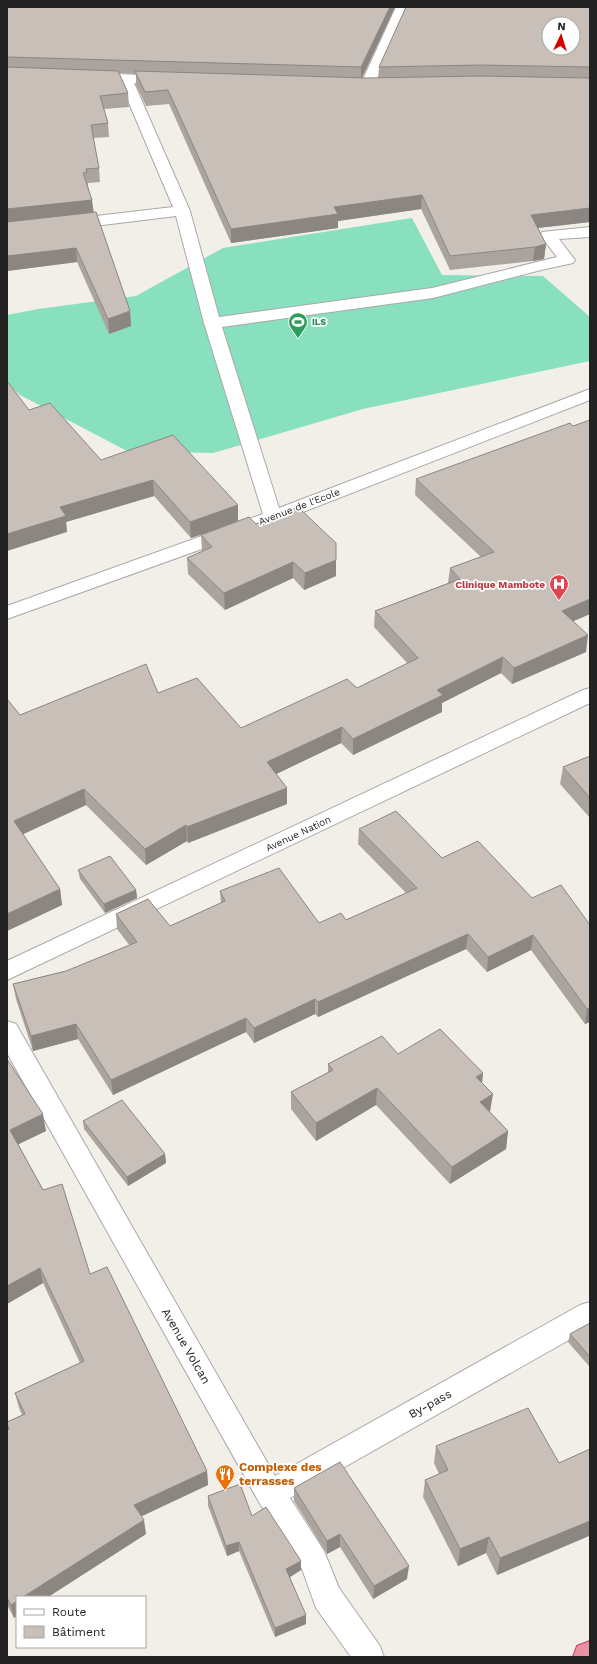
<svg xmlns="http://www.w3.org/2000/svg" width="597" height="1664" font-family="'Work Sans',sans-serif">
<rect width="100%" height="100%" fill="#f2efe9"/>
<path fill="#88e0be" d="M412,218L442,275L543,276L590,317V361L363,409L213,453L127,451L20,395L7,383V315L38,309L136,296L223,248Z"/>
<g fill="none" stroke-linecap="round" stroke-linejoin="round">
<g stroke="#a9a9a9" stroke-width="2">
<path id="minor" d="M396,7H410L374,86L372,89L367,90L362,89L360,86Z
M91,73L165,76L170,77L172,80L170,83L165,84L134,83L190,211L219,317L432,288L557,257L540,235L542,232L590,227V237L559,239L575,260L573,263L541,270L433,298L222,327L279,508L590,389V400L280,521L7,619V606L263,514L204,323L176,216L70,229L64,227L62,224L64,221L70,219L173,207L120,82L86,80L84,77L86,74Z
M590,688V703L7,980V961L583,690Z
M7,1021L16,1024L275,1476L580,1305L590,1302V1328L290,1498L324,1551L339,1588L380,1646L384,1657H351L316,1608L302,1569L260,1504L7,1053Z"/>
</g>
<g stroke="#dc2a67" stroke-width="2">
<path id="highway" d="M590,1641V1657H573L577,1646Z"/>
</g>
<use href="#minor" fill="#fff" fill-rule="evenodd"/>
<use href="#highway" fill="#e892a2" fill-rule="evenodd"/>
</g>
<path fill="#aba49e" d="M7,7H395L362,78H378L379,67L590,7V222L537,228L546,244L544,259L533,261L450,270L421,209L338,221V228L231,243L169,104L146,106L136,85V74L119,73L128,93L129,107L104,109L108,123L109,137L93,138L99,168L100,182L88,183V186L93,213L130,311L131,326L109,334L77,262L7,271Z
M29,410L101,460L238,505V521L256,524L336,576L304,590L293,578L225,610L188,574L187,558L202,552V551L201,535L191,538L154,496L66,522L67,532Z
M416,479L590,614L573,621L586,652L512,684L501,673L442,703V712L353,755L341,743L276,774L287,788V804L188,843L187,841L146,865L86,805L23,834L60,889L62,905L7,931L20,715L158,693L241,728L357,688L408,664L374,627L375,611L448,583L450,568L481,557L415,495Z
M590,756V818L560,784L563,767Z
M359,829L442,858L532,898L590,925V1022L585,1024L531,950L487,972L466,949L318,1017L315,1014L254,1043L246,1032L113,1095L78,1039L33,1051L16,999L13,984L66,971L130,946L117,929L116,914L170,926L221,903L220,891L319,923L346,920L406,893L358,844Z
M78,870L136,890L137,898L105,913L80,879Z
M398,1054L483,1073L482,1082L490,1112L508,1131L506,1149L450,1184L376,1105L316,1141L291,1109V1092L328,1072V1064Z
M7,1059L46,1131L18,1144L90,1274L207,1471L208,1485L141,1516L146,1534L48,1597H17L14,1618L7,1605V1430L8,1429L7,1422L22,1415L19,1408L15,1393L80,1363L43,1283L7,1304Z
M83,1121L165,1154L166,1163L128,1186L84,1129Z
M590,1323V1365L589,1366L568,1342L570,1334Z
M436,1446L559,1463L590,1449V1538L589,1536L497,1575L486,1553L458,1566L423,1497L425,1480L439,1474L434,1463Z
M294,1488L407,1579L373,1599L340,1547L327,1554L294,1501Z
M208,1496L252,1516L301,1570L290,1577L306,1624L275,1637L239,1551L227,1556L208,1506Z"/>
<path fill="#8b8681" d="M390,7H395L361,80V67Z
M422,195L421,209L338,221V228L231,243V229L334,207Z
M92,200L94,214L7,223V209Z
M590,208V222L529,229L531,215Z
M546,244L544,259L533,261L535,247Z
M76,248L77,262L7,271V256Z
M130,311L131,326L109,334L108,319Z
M153,480L154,496L66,522L67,532L7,551V534L60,507Z
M238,505V521L191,538L190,522Z
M336,560V576L304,590L305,573Z
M293,562V578L225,610L224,593Z
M590,599V614L560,627L562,611Z
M588,635L586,652L512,684L514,668Z
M503,657L501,673L442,703V712L353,755V739L437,690Z
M342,727L341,743L268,778L267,762Z
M287,788V804L188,843L187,827Z
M84,789L86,805L17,837L14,821Z
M186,825L187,841L146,865L145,849Z
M60,889L62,905L7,931V914Z
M136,890L137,898L105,913L104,904Z
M468,934L466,949L318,1017V1002Z
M533,935L531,950L487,972L488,957Z
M315,999V1014L254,1043V1028Z
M590,1008V1022L585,1024L587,1009Z
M246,1018V1032L113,1095L111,1080Z
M76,1024L78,1039L33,1051L31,1036Z
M483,1073L481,1091L476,1077Z
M377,1088L376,1105L316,1141V1123Z
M493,1094L490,1112L478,1120L480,1102Z
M43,1114L46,1131L13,1147L10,1130Z
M508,1131L506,1149L450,1184L452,1167Z
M165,1154L166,1163L128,1186L127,1177Z
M40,1268L43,1283L7,1304V1286Z
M207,1471L208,1485L136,1519L134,1505Z
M144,1520L146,1534L48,1597H23Z
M590,1521V1531L589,1536L497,1575L500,1558Z
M340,1534V1547L327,1554V1541Z
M489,1537L486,1553L458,1566L460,1549Z
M239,1542V1551L227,1556L226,1546Z
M301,1561V1570L287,1579L286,1569Z
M409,1566L407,1579L373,1599L374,1586Z
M17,1601V1616L14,1618L11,1605Z
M306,1615V1624L275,1637V1628Z"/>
<path fill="#c7bfb8" stroke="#8b8681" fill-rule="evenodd" d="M7,7H390L361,67L7,57Z
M406,7H590V67L480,65L379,67ZM549,24H573V48H549Z
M7,67L118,71L128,93L100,96L108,123L91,125L99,168L86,169L87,172L83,173L92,200L7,209Z
M135,71L367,78L480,76L590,78V208L531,215L546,244L535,247L450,256L422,195L334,207L338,214L231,229L168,90L145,92Z
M96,212L130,311L108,319L76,248L7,256V222Z
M7,381L29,410L50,403L101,460L173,435L238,505L190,522L153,480L60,507L66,516L7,534Z
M590,420V599L562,611L588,635L514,668L503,657L437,690L443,695L353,739L342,727L267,762L287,788L187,827L186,825L145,849L84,789L14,821L60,889L7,914V699L20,715L146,664L158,693L197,678L241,728L347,679L357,688L418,658L375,611L460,579L450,568L494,552L416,479L570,423L573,426Z
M298,507L336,543V560L305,573L293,562L224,593L187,558L212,547L201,535L249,517L256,524Z
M590,756V798L563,767Z
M396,811L442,858L478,841L532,898L561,885L590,925V1008L587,1009L533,935L488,957L468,934L318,1002L315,999L254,1028L246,1018L111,1080L76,1024L31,1036L13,984L66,971L137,942L116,914L148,899L170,926L225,901L220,891L279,868L319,923L341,913L346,920L417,888L359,829Z
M110,856L136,890L104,904L78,870Z
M440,1029L483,1073L476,1077L493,1094L480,1102L508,1131L452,1167L377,1088L316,1123L291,1092L333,1070L328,1064L382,1036L398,1054Z
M7,1059L43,1114L10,1130L43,1190L62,1184L90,1274L107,1267L207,1471L134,1505L144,1520L23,1597H17V1601L11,1605L7,1598V1430L9,1429L7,1425V1422L25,1414L15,1393L84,1361L40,1268L7,1286Z
M122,1100L165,1154L127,1177L83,1121Z
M590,1323V1357L570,1334Z
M528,1408L559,1463L590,1449V1521L500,1558L489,1537L460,1549L425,1480L448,1470L436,1446Z
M340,1462L409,1566L374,1586L340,1534L327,1541L294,1488Z
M240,1484L252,1516L266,1507L301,1561L286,1569L306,1615L275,1628L239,1542L226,1546L208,1496Z"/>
<defs>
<g id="stadium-pin" transform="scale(1)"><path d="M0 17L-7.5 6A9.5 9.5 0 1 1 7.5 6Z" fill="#2e9e5b" stroke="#fff"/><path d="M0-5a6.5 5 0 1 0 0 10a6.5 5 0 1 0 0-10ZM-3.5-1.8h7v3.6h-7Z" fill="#fff"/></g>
<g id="hospital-pin" transform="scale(1)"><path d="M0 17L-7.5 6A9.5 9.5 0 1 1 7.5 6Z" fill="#e0444e" stroke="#fff"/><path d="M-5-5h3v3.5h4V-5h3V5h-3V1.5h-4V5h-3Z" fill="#fff"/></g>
<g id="restaurant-pin" transform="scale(1)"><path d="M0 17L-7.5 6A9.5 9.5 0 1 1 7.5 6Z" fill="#e8710a" stroke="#fff"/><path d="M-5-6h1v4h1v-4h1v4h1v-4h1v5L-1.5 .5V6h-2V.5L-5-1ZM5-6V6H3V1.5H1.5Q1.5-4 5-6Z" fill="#fff"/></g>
</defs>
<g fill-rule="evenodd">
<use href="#stadium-pin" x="298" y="322"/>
<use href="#hospital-pin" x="559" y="584"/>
<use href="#restaurant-pin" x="225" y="1474"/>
</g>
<g text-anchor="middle" stroke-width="3.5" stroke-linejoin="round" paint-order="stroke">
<g font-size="9" font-weight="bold" fill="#27864d" stroke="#fff" text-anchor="start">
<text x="312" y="325">ILS</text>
</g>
<g font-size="10" fill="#222" stroke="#fff">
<text transform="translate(299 506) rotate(-21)" y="4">Avenue de l'Ecole</text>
<text transform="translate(298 833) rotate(-25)" y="4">Avenue Nation</text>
</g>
<g font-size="10" font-weight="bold" fill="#be3a42" stroke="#fff" text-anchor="end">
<text x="545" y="588">Clinique Mambote</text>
</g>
<g font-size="12" fill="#222" stroke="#fff">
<text transform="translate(186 1346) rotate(60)" y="4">Avenue Volcan</text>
<text transform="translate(430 1404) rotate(-29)" y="4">By-pass</text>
</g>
<g font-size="12" font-weight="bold" fill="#c56008" stroke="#fff" text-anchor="start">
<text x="239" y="1471">Complexe des<tspan x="239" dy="14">terrasses</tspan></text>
</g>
</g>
<rect width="597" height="1664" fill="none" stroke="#222222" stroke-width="16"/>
<rect x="16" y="1596" width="130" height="52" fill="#ffffff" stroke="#a7a7a7"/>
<rect x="24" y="1609" width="20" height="6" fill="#ffffff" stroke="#a7a7a7"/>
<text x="52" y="1616" font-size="12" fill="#222222">Route</text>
<rect x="24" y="1626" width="20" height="12" fill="#c7bfb8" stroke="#a7a7a7"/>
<text x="52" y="1636" font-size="12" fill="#222222">Bâtiment</text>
<g transform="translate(561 36) rotate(4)"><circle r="19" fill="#ffffff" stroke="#a7a7a7"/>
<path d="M0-3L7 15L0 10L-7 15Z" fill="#d40000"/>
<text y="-6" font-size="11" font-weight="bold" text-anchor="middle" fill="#222222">N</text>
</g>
</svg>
